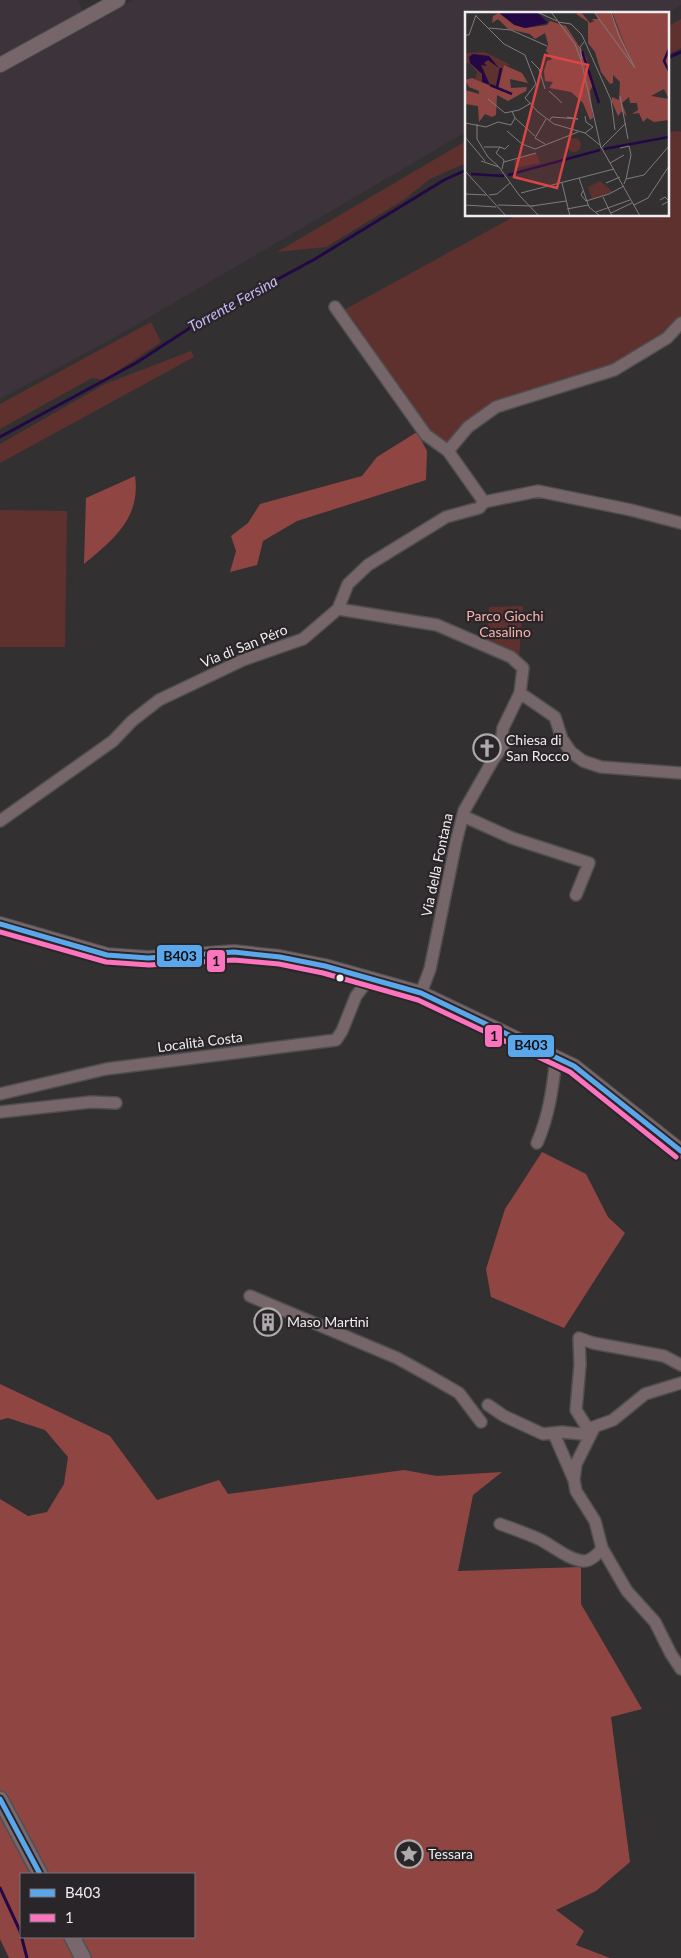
<svg xmlns="http://www.w3.org/2000/svg" width="681" height="1958" font-family="Lato,sans-serif">
<rect width="100%" height="100%" fill="#333032"/>
<path fill="#3d333a" d="M0,0H78L89,24L133,0H681V5L667,14H466V132L117,336L0,399Z"/>
<path fill="#5e312f" d="M681,19V48L667,55V27Z
M679,131L681,132V319L666,336L613,367L513,400L448,449L427,434L342,311L517,215H667V132Z
M466,141V163L430,179L405,199L326,247L277,252Z
M151,322L161,342L104,380L92,378L0,429V404Z
M191,351L194,357L0,463V444L105,384Z
M0,510L67,511L65,647H0Z
M523,606L519,657L487,647L489,607Z"/>
<path fill="#8f4643" fill-rule="evenodd" d="M417,432L427,451L426,480L297,521L263,541L257,565L230,572L236,551L231,536L248,523L260,504L362,476L377,457Z
M135,476C141,518 113,540 84,564L86,498Z
M542,1152L586,1174L608,1217L625,1233L564,1328L491,1297L486,1269L505,1209Z
M0,1384L110,1436L157,1500L219,1480L228,1494L404,1470L437,1476L502,1472L473,1495L458,1571L581,1567V1604L642,1709L611,1717L630,1862L596,1891L556,1910L584,1931L576,1945L610,1958H9L0,1939V1499L28,1516L47,1512L64,1484L68,1457L45,1430L8,1418L0,1420ZM21,1874H194V1937H21Z"/>
<g fill="none" stroke-linecap="round" stroke-linejoin="round">
<path stroke="#230845" stroke-width="3" d="M667,58L681,52
M0,437L136,363L202,320L315,259L444,180L466,170
M0,1888L20,1931L27,1958"/>
<g stroke="#504f50" stroke-width="14">
<path id="minor" d="M335,307L426,435L448,451L484,502
M448,451L468,427L496,407L614,370L667,338L681,323
M338,609L437,625L511,657L523,668L520,693L503,728L502,735L506,742L493,760L464,811L456,842L430,969L421,993
M520,693L555,717L562,739L571,752L583,761L601,767L681,773
M463,816L512,838L589,863L576,895
M0,821L113,741L132,721L159,700L243,660L303,639L338,609L348,584L368,565L446,517L479,508L484,502L538,491L631,510L681,523
M0,1094L106,1069L336,1040L342,1031L356,996L369,979
M0,1112L91,1102L116,1103
M537,1143C549,1116 553,1087 556,1057
M250,1296L397,1358L426,1374L459,1393L481,1422
M488,1405L504,1416L543,1434L562,1432L581,1434L588,1429L613,1420L645,1394L681,1383
M588,1429L576,1410L580,1365L579,1338L593,1343L664,1356L681,1365
M554,1434L574,1480L576,1491L595,1521L602,1548L627,1591L655,1622L671,1654L681,1669
M574,1480L576,1464L594,1428
M500,1524C514,1529 528,1534 541,1540C554,1547 569,1560 584,1561C591,1561 599,1553 602,1548"/>
</g>
<g stroke="#504f50" stroke-width="16">
<path id="tertiary" d="M0,65L118,0
M0,924L107,955L148,958L234,952L280,957L325,966L421,993L574,1066L681,1151"/>
</g>
<g stroke="#504f50" stroke-width="18">
<path id="secondary" d="M0,1799L40,1874
M72,1937L83,1958"/>
</g>
<use href="#minor" stroke="#76666a" stroke-width="11"/>
<use href="#tertiary" stroke="#76666a" stroke-width="14"/>
<use href="#secondary" stroke="#79676d" stroke-width="15"/>
<g stroke="#2a2528" stroke-width="9">
<path id="bus-1" d="M0,924L107,955L148,958L234,952L280,957L325,966L421,993L574,1066L681,1151
M0,1799L40,1874"/>
</g>
<g stroke="#2a2528" stroke-width="9">
<path id="bus-2" d="M0,932L106,962L149,965L234,960L279,964L323,973L418,1000L570,1072L676,1157"/>
</g>
<use href="#bus-1" stroke="#5aa8eb" stroke-width="5"/>
<use href="#bus-2" stroke="#fc73be" stroke-width="5"/>
</g>
<defs>
<g id="church-ring" transform="scale(1.4375)"><circle r="9.5" fill="#2a2528" stroke="#aeabad" stroke-width="1.5"/><path d="M-1.2-6h2.4v3.5h3.3v2.4h-3.3V6h-2.4V-.1h-3.3v-2.4h3.3Z" fill="#aeabad"/></g>
<g id="building-ring" transform="scale(1.4375)"><circle r="9.5" fill="#2a2528" stroke="#aeabad" stroke-width="1.5"/><path d="M-4-6H4V6H1V3H-1V6H-4ZM-2.5-4.3h1.7v1.8h-1.7ZM.8-4.3h1.7v1.8H.8ZM-2.5-1h1.7V.8h-1.7ZM.8-1h1.7V.8H.8Z" fill="#aeabad"/></g>
<g id="sight-ring" transform="scale(1.4375)"><circle r="9.5" fill="#2a2528" stroke="#aeabad" stroke-width="1.5"/><path d="M0-6L1.8-2.2L6-1.7L2.9 1.2L3.7 5.4L0 3.3L-3.7 5.4L-2.9 1.2L-6-1.7L-1.8-2.2Z" fill="#aeabad"/></g>
</defs>
<g fill-rule="evenodd">
<use href="#church-ring" x="487" y="748"/>
<use href="#building-ring" x="268" y="1322"/>
<use href="#sight-ring" x="409" y="1854"/>
</g>
<circle fill="#f0edef" stroke="#2a2528" stroke-width="2" cx="340" cy="978" r="4.5"/>
<g text-anchor="middle" stroke-width="4.5" stroke-linejoin="round" paint-order="stroke">
<g font-size="14" fill="#fab2ac" stroke="#2a2528">
<text x="505" y="621">Parco Giochi<tspan x="505" dy="16">Casalino</tspan></text>
</g>
<g font-size="14" fill="#f0edef" stroke="#2a2528">
<text transform="translate(244 646) rotate(-22)" y="5">Via di San Péro</text>
<text transform="translate(437 865) rotate(-78)" y="5">Via della Fontana</text>
<text transform="translate(200 1042) rotate(-7)" y="5">Località Costa</text>
</g>
<g font-size="14" fill="#f0edef" stroke="#2a2528" text-anchor="start">
<text x="506" y="745">Chiesa di<tspan x="506" dy="16">San Rocco</tspan></text>
<text x="287" y="1327">Maso Martini</text>
<text x="428" y="1859">Tessara</text>
</g>
<g font-size="15" font-style="italic" fill="#c7b9f6" stroke="#2a2528">
<text transform="translate(233 304) rotate(-29)" y="5">Torrente Fersina</text>
</g>
</g>
<g transform="translate(465 12)">
<rect width="204" height="204" fill="#333032"/>
<path d="M20,40L46,53L39,54L33,77L10,67L12,60L4,51L0,52V41ZM102 133a7 7 0 1 1 14 0a7 7 0 1 1-14 0ZM71,141L75,151L50,156L49,148ZM135,169L148,180L127,187L123,175Z" fill="#5e312f"/>
<path d="M116,0L125,11L129,9L127,7H133L130,0H146L164,43L147,0H204L203,85L199,77L186,84L204,87V108L189,110L182,106L178,110L174,101L167,102L173,98L172,91H165L164,85L157,91L162,105L157,99L153,104L147,90V85L154,88L155,70L148,63V71L145,72L136,60L130,40L123,31V10L111,2ZM34,1L49,13L60,16L82,13L85,9L101,14L121,45L128,73L125,79L128,106L125,108L118,91L106,80L84,76L88,70L80,69L79,59L82,49L87,47L81,39L83,32L80,21L70,27L65,22L43,17L33,7L27,11L28,4ZM39,53L57,61L63,71L45,67L46,76L62,75L61,79L43,89L32,83L31,103L27,105L20,102L14,110L13,94L0,92V78L14,82V79L4,75L0,68L7,66L33,77Z" fill="#8f4643"/>
<path d="M33,0L73,1L83,11L60,16L50,13ZM8,42L24,44L34,56L23,48L19,51L22,54L16,53L25,73L17,70V62L5,51L4,45Z" fill="#230845"/>
<path fill="none" stroke="#230845" stroke-width="2.5" d="M204,37L199,49L204,59M117,39L134,91M25,73L47,82M32,75L36,56M139,137L204,125M6,162L39,164M43,163L135,138"/>
<path fill="none" stroke="#7f7c7e" stroke-width="1" d="M72,0L92,9M86,0L110,32L116,48L136,136M129,0L170,56L154,24L146,0M11,4L39,32L60,43L71,72L60,86L73,100L89,112L120,121L135,133M93,10L106,12L117,23L146,88L150,118M24,16L46,18L82,34M0,23H4L11,3M117,47L115,35L119,30M66,49L74,57L80,77M84,79L97,91M155,84L163,127M23,87L40,101L54,98L66,91M50,106L70,124M84,109L87,105L113,107L102,105M0,111L21,115L33,110L46,113L50,106L47,99M12,112V127L23,145L33,154M42,119L57,132L70,137L113,120M120,121L128,115L121,110L120,104M0,125L20,149M80,132L70,126L81,107M19,135H35M136,135L175,204M137,135L161,111M155,136L164,134L166,143L161,167M16,149L34,155L54,183M39,150L71,141M145,151L159,143M37,157L39,148L31,141L35,135L40,137L44,133M0,159L41,204M114,166L124,195L135,204M97,171L105,204M141,171L155,165M159,172L161,167L179,163L204,134M118,179L116,183L121,189L144,182L159,174M56,181L149,157M0,182L21,183M24,183L32,182L45,171M54,183L74,204M138,185L147,204M195,188L200,185L204,189L197,193M0,193L31,195M33,193L69,194M169,193L183,186L204,154M67,194L101,189M102,197L123,193M131,200L165,188M146,201L167,191"/>
<path fill="#da4646" fill-opacity="0.15" stroke="#da4646" stroke-width="2.5" d="M80,43L123,53L92,176L49,165Z"/>
<rect width="204" height="204" fill="none" stroke="#f0edef" stroke-width="2.5"/>
</g>
<g stroke="#2a2528" stroke-width="2">
<rect x="156" y="944" width="47" height="24" rx="5" fill="#5aa8eb"/>
<rect x="206" y="949" width="20" height="24" rx="5" fill="#fc73be"/>
<rect x="484" y="1024" width="19" height="24" rx="5" fill="#fc73be"/>
<rect x="507" y="1034" width="48" height="24" rx="5" fill="#5aa8eb"/>
</g>
<g font-size="14" text-anchor="middle" font-weight="bold" fill="#111">
<text x="180" y="961">B403</text>
<text x="216" y="966">1</text>
<text x="494" y="1041">1</text>
<text x="531" y="1050">B403</text>
</g>
<rect x="20" y="1873" width="175" height="65" fill="#2a2528" stroke="#797578"/>
<rect x="30" y="1889" width="25" height="8" fill="#5aa8eb" stroke="#797578"/>
<text x="65" y="1898" font-size="15" fill="#f0edef">B403</text>
<rect x="30" y="1914" width="25" height="8" fill="#fc73be" stroke="#797578"/>
<text x="65" y="1923" font-size="15" fill="#f0edef">1</text>
</svg>
